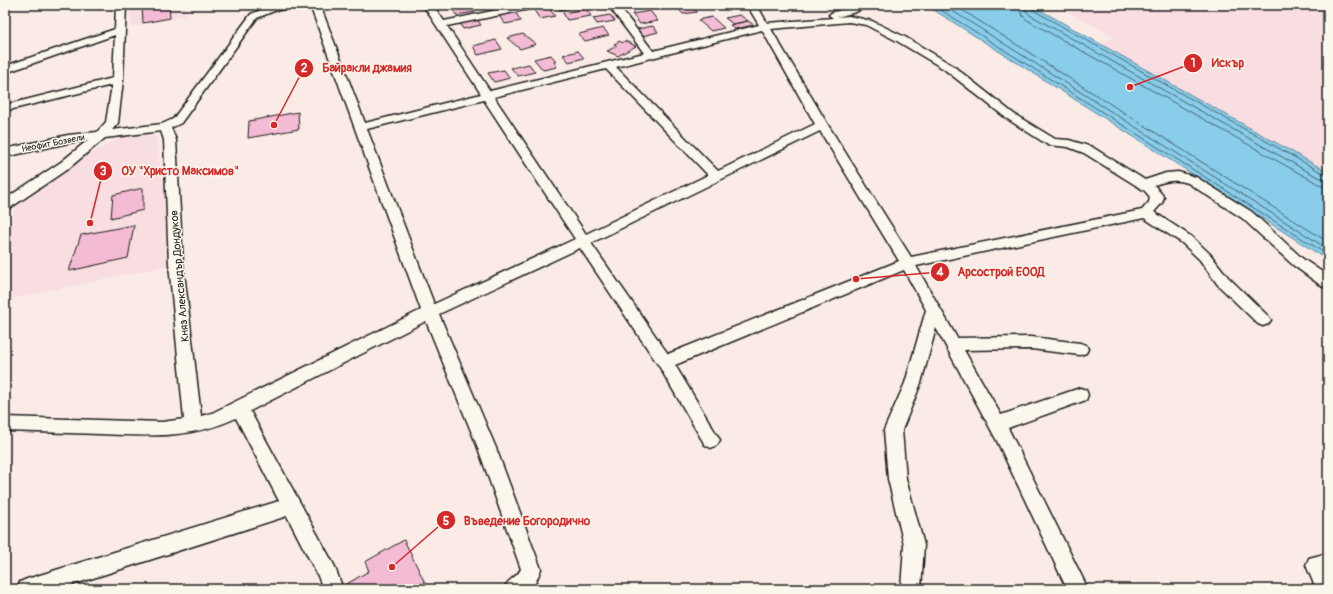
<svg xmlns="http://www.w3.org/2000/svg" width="1333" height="594" font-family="Pangolin,sans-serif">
<rect width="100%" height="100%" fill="#faebe7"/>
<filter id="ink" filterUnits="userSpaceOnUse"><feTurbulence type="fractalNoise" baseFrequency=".025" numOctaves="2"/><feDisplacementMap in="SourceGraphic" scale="8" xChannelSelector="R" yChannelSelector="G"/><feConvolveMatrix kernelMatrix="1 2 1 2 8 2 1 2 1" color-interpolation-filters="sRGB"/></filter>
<g filter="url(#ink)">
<path fill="#f8dde1" d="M130,5H185L186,16L131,27Z
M1055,5H1328V172L1100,44L1114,37Z
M124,136H156L176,264L5,300V242L16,204L95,151Z"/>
<path fill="#89cdea" stroke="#5d8698" d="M926,5H1031L1328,172V260Z"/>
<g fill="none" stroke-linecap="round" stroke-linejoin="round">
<path stroke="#48636e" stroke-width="1" d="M933,5L1328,255
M943,5L1328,249
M954,5L1328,242
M1019,5L1021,14L1027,20L1322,186L1328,187
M1025,5L1026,11L1030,15L1314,175L1328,181
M1030,5L1033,10L1328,176"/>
</g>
<path fill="#f4bcd4" stroke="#1c1c1c" d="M142,5H169L170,18L143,23Z
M556,5H572L574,7L560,10Z
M624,5H641L643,8L627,10Z
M691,5L697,12L683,14L677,8Z
M472,6L475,12L456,15L453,9Z
M547,6L555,16L540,19L533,9Z
M586,9L591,16L567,20L563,13Z
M650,11L658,21L640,24L632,14Z
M515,12L521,21L505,24L499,16Z
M610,15L615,21L597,24L593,18Z
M740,15L748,21L733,24L725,18Z
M712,17L724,28L711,31L698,20Z
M476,18L481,25L463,29L459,22Z
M748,21L754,25L735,29L730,25Z
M653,26L658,32L643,36L637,29Z
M603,28L609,35L585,41L579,34Z
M523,34L536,44L520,49L507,38Z
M496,40L502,49L478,55L473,46Z
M620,41L622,43L625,41L636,46L618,56L607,51L617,46L614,44Z
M578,51L584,58L569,62L563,55Z
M551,55L556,61L554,62L557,67L543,70L534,59Z
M529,64L535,72L518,76L511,68Z
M504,70L510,78L494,82L488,73Z
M298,112L299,129L248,138L249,121Z
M143,188V210L111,218L113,195Z
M134,225L128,258L69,271L81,235Z
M404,540L426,585L420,589H338L369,571L365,562Z"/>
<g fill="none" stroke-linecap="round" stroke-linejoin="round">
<g stroke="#1c1c1c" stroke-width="3">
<path id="minor" d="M116,5H126L123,80L118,123L112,130L162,124L173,119L251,14L271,6L296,5L294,7L274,11L257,18L181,123L171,128L176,140L183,264L201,416L212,413L421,310L310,5H320L365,123L481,94L423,5H433L444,21L521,5H539L534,8L447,26L490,91L644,53L608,5H618L653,51L759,25L747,5H757L767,23L833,18L829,15L831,13L856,5H869L856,12L837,17L849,16L872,21L905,37L952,65L1014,114L1055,139L1069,140L1092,147L1145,180L1166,173L1178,172L1196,177L1252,212L1303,259L1328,276V288L1323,287L1293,265L1242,218L1188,183C1175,179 1167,181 1154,185L1164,197L1162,203L1154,212L1192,237L1210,254L1228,277L1268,316L1271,320L1268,324L1263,326L1258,324L1218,285L1200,260L1182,243L1144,218L916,266L957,338L1031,337L1080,343L1086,345L1088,349L1086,353L1080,355L1031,349L964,350L1001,415L1080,388L1086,390L1088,395L1086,400L1008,428L1088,589H1067L997,441L936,328L921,383L902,430L906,479L924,545L921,589H901L904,545L888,479L884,430L905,383L926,310L904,270L675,365L720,440L717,445L711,448L705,445L659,366L580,248L439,314L496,448L541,569L533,589H504C508,578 516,579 521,569L478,448L426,321L250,411L334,565L343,589H323L318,576L287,516L59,589H17L20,582L27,579L279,501L236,418C193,439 147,436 100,434C69,433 37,432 5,431V417L162,422L184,419L169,264L164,140L161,131L105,138L69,168L10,208L5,209V199L61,162L88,140L68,143L5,157V149L68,135L97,132L106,122L112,85L5,111V105L113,78L115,35L5,73V66L115,29ZM849,22L866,25L897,41L944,69L1006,118L1048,145L1068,147L1084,153L1145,191L1150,197L1149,202L1142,210L911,257L828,125L771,29ZM762,30L815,124L718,171L616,67ZM606,69L708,175L586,234L494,97ZM484,100L575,239L434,304L367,129ZM820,131L899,261L668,354L591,243Z
M1328,553V589H1316L1306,565L1309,558Z"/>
</g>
<use href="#minor" fill="#fbf7ec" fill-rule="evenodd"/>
</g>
</g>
<g text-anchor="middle" stroke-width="3" stroke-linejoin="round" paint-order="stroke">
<g font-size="9" fill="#1c1c1c" stroke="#fbf7ec">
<text transform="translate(53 143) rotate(-11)" y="3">Неофит Бозвели</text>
</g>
<g font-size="11" fill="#1c1c1c" stroke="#fbf7ec">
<text transform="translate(179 276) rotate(-95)" y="4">Княз Александър Дондуков</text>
</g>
</g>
<path fill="none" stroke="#d62828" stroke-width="1.5" d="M1130 87L1193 63M274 125L304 68M90 223L103 171M856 279L940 272M392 567L446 520"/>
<g fill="#d62828" stroke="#fbf7ec" stroke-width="1.5">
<circle cx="1130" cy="87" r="4"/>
<circle cx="274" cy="125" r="4"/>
<circle cx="90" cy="223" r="4"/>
<circle cx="856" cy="279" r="4"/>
<circle cx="392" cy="567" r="4"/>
<circle cx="1193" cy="63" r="10"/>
<circle cx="304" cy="68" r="10"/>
<circle cx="103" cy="171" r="10"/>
<circle cx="940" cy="272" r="10"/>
<circle cx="446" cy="520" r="10"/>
</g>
<g font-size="12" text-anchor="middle" font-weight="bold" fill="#fff">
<text x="1193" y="67">1</text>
<text x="304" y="72">2</text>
<text x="103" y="175">3</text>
<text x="940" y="276">4</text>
<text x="446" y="525">5</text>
</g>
<g font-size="12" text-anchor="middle" font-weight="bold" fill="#d62828" stroke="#fbf7ec" stroke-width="3" stroke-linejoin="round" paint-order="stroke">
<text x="1228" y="67">Искър</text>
<text x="367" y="72">Байракли джамия</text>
<text x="180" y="175">ОУ "Христо Максимов"</text>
<text x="1001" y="276">Арсострой ЕООД</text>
<text x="527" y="525">Въведение Богородично</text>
</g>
<rect width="1333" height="594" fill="none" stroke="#fbf7ec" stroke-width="20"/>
<rect x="10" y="10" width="1313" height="574" fill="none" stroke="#1c1c1c" stroke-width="1.5" filter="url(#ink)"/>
</svg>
